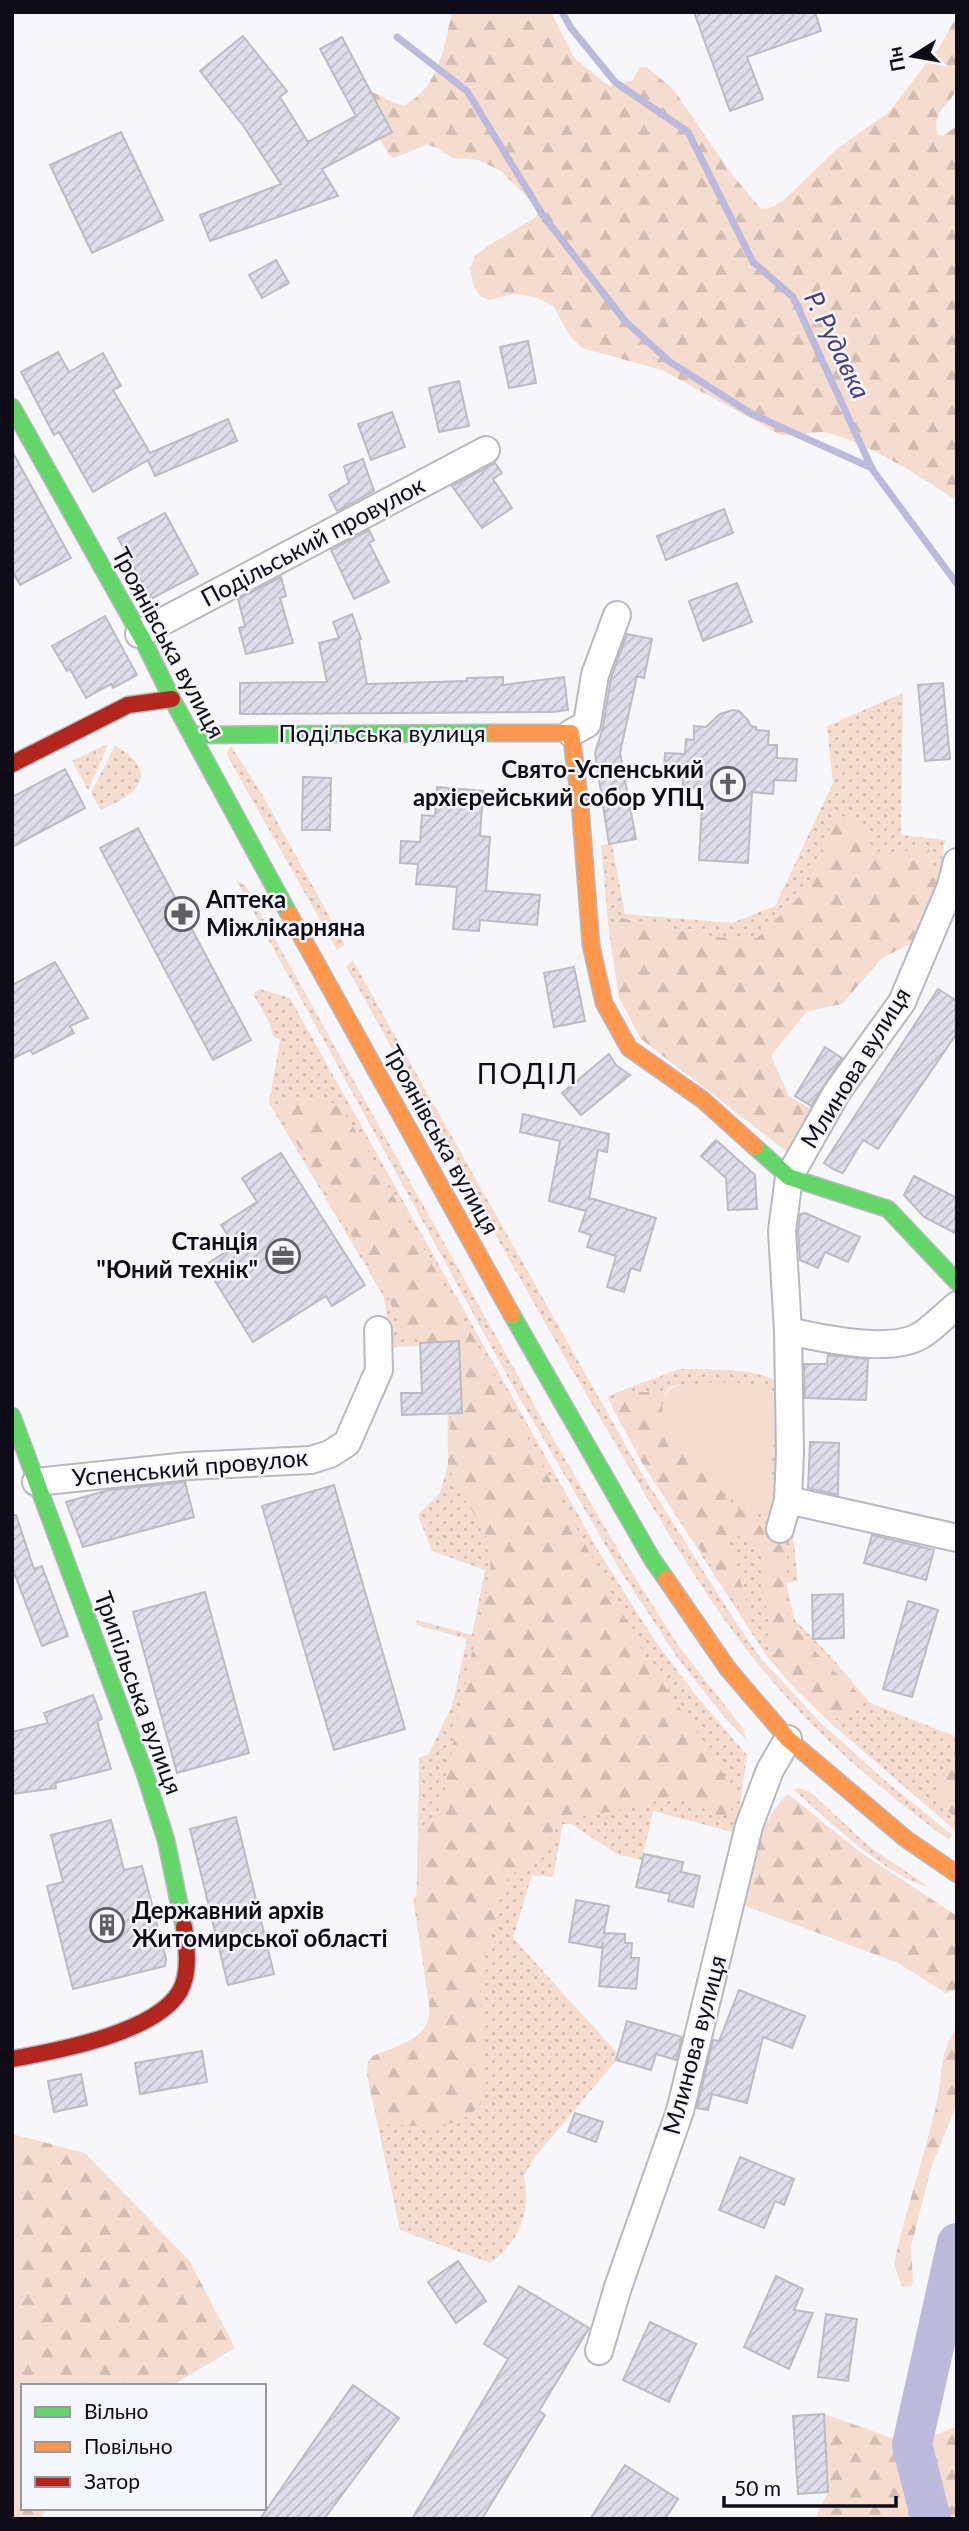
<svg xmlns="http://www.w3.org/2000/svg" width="969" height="2531" font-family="Lato,sans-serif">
<defs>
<pattern id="grass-dots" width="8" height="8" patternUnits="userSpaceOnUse" patternTransform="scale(1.75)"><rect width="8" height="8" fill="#f4ddce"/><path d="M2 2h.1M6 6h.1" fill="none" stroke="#d0bcb0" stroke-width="1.8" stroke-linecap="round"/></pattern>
<pattern id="forest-firs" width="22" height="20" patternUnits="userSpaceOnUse" patternTransform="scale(1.75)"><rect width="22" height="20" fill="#f4ddce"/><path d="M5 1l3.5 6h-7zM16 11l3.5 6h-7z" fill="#d0bcb0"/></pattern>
<pattern id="building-hatch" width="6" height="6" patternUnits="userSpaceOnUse" patternTransform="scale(1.75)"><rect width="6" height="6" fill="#dedde9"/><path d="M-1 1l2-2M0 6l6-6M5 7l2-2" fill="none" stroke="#bdbcc7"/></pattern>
</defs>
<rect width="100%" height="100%" fill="#f6f6fb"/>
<path fill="url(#grass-dots)" d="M903,693L901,835L945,840L939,883L876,857L861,820L835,815L808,888L757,938L712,937L618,917L609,933L601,845L612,844L625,914L732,923L775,906L833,783L827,726Z
M105,745H108L88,790L72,761Z
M115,746C130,753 152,771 135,789C127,799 112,804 101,810L91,793Z
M231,746L263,796L338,932L345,945L337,950L228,757L227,753Z
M236,880L245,885L551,1435L627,1565L680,1648L742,1727L747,1740L725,1718L676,1656L620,1570L516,1392Z
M353,961L639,1469L737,1624L762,1660L821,1723L882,1778L952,1835L949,1840C886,1794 824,1742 773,1682C708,1607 655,1511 605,1426C515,1274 432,1119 346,966Z
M260,989L290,998L596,1547L653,1638L694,1693L747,1755L736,1833L653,1811L642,1860L619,1855L571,1824H563L553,1877L532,1875L513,1938L620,2056L534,2158L524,2176C532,2209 519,2244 490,2263L400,2230L367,2074L368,2062L373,2056C398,2045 427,2041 430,2011L413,1898L417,1896L419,1757L428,1755L452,1706L467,1639L416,1625L417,1620L472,1635L485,1570L432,1551L418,1515L440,1493L448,1464L447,1345L391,1347L384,1297L269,1103L280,1040L273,1036L270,1024L253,994Z
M680,1369C705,1370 762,1367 780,1384L779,1487L775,1488L770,1483L777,1402L677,1385L669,1388L665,1394L695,1450L791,1516L798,1581L786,1583L795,1620L833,1659L870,1703L957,1737V1832L827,1720L789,1682L766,1655L644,1466L607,1396Z
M798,1788L809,1791L871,1848L929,1887C887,1877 827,1819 794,1790Z"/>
<path fill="url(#forest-firs)" d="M452,12H551L575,59L609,86L632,81L640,67H647L674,90L730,172L761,209L770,208L784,200L839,147L888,113L940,46L957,16C957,31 960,79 956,90C947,109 933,109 937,134L943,136L957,126V501C922,477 867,442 827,433C811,430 797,439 779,434L662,370L582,348L570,336L553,306L535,297L514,294L489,300L480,296L473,284L470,268L475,256L488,246L536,217L537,211L533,203L501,171L478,160L452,158L435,147L426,145L394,158L388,154L364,110L366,95L372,92C383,96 392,104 404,105C439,89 444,46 452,12Z
M835,815L862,820L876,857L928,846L939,883L920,939L882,958L842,1004L807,1011L771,1056L789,1096L816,1112L791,1155L641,1039L619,998L609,933L617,917L712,937L757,938L808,888Z
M287,1094L314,1101H328L337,1105L344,1112L372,1158L470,1331L653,1670L709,1749L722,1771L733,1795L731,1811L722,1817C708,1814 698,1802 684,1798C663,1793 645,1806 626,1809C604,1813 583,1815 561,1820C551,1831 549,1845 540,1857C531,1868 515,1868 507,1881C500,1891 499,1905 496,1917C491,1936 483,1954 481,1974C478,1998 483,2023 482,2048C481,2066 492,2083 482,2100C463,2135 417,2125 384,2124C373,2113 362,2069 373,2056C398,2045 427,2041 430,2011L416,1906L418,1842L437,1816L443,1800L460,1705L490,1576L491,1552L483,1527L459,1491L448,1464L451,1413L437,1345L421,1342L404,1332L386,1293L278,1112V1104Z
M636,1392H653L659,1396L662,1404L664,1432L669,1438L709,1456L717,1467L721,1487L726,1498L776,1537L789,1560L783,1590L790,1621L825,1663L857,1692L860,1701L857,1710L850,1717L840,1719L831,1717L781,1667L773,1654L771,1643L763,1581C772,1567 757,1543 742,1537C741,1537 731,1536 730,1536L726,1543C739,1565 741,1591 752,1614L751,1618H746L644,1466L613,1409L617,1397Z
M957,1760V1820C935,1799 925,1779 957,1760Z
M788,1794L860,1852L957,1916V1989L946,1993L898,1963L743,1905C753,1868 758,1820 788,1794Z
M957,2027V2103L931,2168L911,2247L913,2281L911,2286L902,2287L894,2264C905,2211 924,2159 936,2106C943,2077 938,2053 957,2027Z
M12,2134L85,2153L189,2260L235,2348L171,2386H23V2508H48L40,2519H12Z
M824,2414L912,2445L957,2426V2519H815L828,2492Z"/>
<path fill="#f4ddce" d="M702,1383C723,1383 769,1378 777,1402L770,1483L775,1488L779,1487L791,1516L769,1517L739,1503L721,1487L717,1467L709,1456L669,1438L664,1432C666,1391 656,1386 702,1383Z"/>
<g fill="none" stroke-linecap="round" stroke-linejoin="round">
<path stroke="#bbbadd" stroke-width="7" d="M562,12L571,28L615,82L688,132L753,262L793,297L872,469L957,584
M397,37L467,91L544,217L625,321L670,362L752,414L872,468"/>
<path stroke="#bbbadd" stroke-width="40" d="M931,2519L912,2445L957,2243"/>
</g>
<path fill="url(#building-hatch)" stroke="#bbbbc3" stroke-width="2" d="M694,12H815L821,31L747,57L763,99L730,111Z
M243,36L287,91L280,97L308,142L356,116L320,49L342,37L392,132L322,169L338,196L210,241L200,215L281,184L244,127L200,71Z
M121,132L163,220L92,253L50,165Z
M276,260L289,283L262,298L249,275Z
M528,341L536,383L509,388L500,347Z
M58,352L69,372L103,353L121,386L113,390L150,453L228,419L237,441L155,476L148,460L93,492L59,432L54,435L21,372Z
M459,381L469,426L439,432L429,388Z
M392,412L405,447L371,460L358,424Z
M12,451L71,558L20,585L12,571Z
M363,459L374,491L337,511L329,495L349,483L344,466Z
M495,463L502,473L493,479L512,508L482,528L452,486Z
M724,509L733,533L666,560L657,536Z
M165,513L198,574L151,599L118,538Z
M369,530L374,540L369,543L389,582L354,599L331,550Z
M281,577L286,596L280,598L293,643L246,654L239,628L245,626L238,599Z
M737,583L752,622L703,641L689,601Z
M352,614L361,639L359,640L367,684L467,681V678L503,677V685L564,677L568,710L552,712L240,714V683L327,682L319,643L339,638L333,622Z
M105,616L137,675L113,688L111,684L86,698L70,669L67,671L52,646Z
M627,634L652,639L644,678L637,676L620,753L636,839L609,844L595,753L603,727L611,678Z
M943,683L950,759L925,761L918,685Z
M733,710L739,711L748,720L751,726L756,727V730L769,731L768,745H777V758L797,759L796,781L774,780L773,794L752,792L748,863L699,860L703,788L683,787V775L664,773L665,753L685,754L686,739L694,740V726L706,727L720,714Z
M65,769L85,808L12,847V797Z
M303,777L331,778L330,830H302Z
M437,787L483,791L480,836L490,837L486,891L540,895L537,925L480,920L479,931L453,929L457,887L416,884L418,864L400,863L401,841L420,842L422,815L435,816Z
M138,828L251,1040L213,1060L100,848Z
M55,962L88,1018L70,1026L74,1033L33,1054L30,1050L12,1059V985Z
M574,967L585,1021L554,1027L544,973Z
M938,989L957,1001V1033L878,1149L863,1140L843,1173L835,1170L824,1163Z
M825,1047L842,1058L811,1106L795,1096Z
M609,1054L616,1065L630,1075L581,1115L562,1093Z
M523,1114L609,1134L607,1152L598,1150L589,1200L590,1198L656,1218L640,1271L631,1268L624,1292L607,1287L616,1256L587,1247L591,1235L579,1231L586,1211L549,1201L560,1141L520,1132Z
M716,1140L755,1175L757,1209L728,1210L726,1178L701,1156Z
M281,1153L365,1285L332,1306L326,1296L253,1342L205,1265L235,1246L221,1225L257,1202L242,1178Z
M914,1176L957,1198V1234L924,1217L904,1195Z
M805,1213L860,1237L848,1262L825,1252L818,1268L800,1260L798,1232L800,1214Z
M459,1341L462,1413L402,1415L401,1393H422L420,1343Z
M828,1355L868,1359L866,1400L805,1398L804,1364H827Z
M810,1442L839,1443L838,1495L808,1488Z
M185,1482L194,1517L83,1547L66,1502L109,1490Z
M334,1485L405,1729L334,1750L262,1506Z
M12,1515H16L34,1569L42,1566L68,1636L42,1646L12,1567Z
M872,1535L934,1550L926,1580L864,1563Z
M205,1592L249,1753L177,1773L133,1612Z
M843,1594L844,1638L813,1639L812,1595Z
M908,1601L938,1610L912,1697L883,1689Z
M93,1695L102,1719L97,1721L111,1769L55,1783L56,1788L12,1794V1732L48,1723L44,1713Z
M236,1817L274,1974L228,1985L190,1829Z
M111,1820L124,1870L142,1866L166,1959L165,1966L73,1989L47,1886L63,1882L51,1835Z
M644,1854L683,1862L681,1872L700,1876L693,1907L668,1901L670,1894L636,1887Z
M576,1900L609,1906L604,1933L625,1934V1943H632L631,1958H639L636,1989L599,1986L603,1942L602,1948L569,1942Z
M739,1990L805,2016L792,2048L763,2037L747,2103L712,2094L708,2110L697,2108L713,2040L719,2041Z
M627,2021L682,2037L676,2060L656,2054L651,2070L616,2060Z
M202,2051L207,2082L140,2094L135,2063Z
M81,2074L87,2105L54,2112L48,2081Z
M575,2113L603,2122L596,2142L568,2132Z
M740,2157L794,2179L784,2205L775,2201L764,2228L719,2210Z
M458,2261L486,2301L456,2323L428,2282Z
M776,2276L803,2289L794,2310L813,2313L789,2369L744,2347Z
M519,2286L589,2328L539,2411L545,2415L482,2519H412L508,2359L484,2344Z
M826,2314L857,2319L848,2381L818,2377Z
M650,2322L696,2344L669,2402L623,2380Z
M353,2385L399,2418L324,2519H260Z
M824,2414L828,2492L798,2494L793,2416Z
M625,2465L678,2499L665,2519H590Z"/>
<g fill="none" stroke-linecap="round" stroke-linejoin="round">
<g stroke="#b8b8c1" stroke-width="30">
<path id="street" d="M139,634L486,450
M571,733L587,724L595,675L617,615
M788,1331C822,1338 893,1355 923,1334C935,1326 946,1314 957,1305
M36,1482L188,1466L311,1460L330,1454L347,1443L379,1370L378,1330
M788,1500L957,1538
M780,1529L788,1500L790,1452L788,1331L782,1231L789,1177L837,1092L902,1002L951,886L957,862
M599,2351L618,2287L680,2111L749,1826L770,1770L788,1739"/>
</g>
<g stroke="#b8b8c1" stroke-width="19">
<path id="fast" d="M12,407L142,638L172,699L289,914
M192,735L493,733
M755,1147L789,1177L888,1209L957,1282
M512,1315L652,1559L666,1579
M12,1416L145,1774L166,1840L184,1927"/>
</g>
<g stroke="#b8b8c1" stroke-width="19">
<path id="slow" d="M493,733H571L580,804L591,945L604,1003L629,1048L703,1100L755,1147
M289,914L512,1315
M666,1579L728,1669L788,1739L906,1839L957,1874"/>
</g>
<g stroke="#b8b8c1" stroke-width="19">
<path id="jam" d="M12,764L128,705L172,699
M12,2059C56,2051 156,2033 180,1991C190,1973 187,1947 184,1927"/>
</g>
<use href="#street" stroke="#fefefe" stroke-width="26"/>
<use href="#fast" stroke="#63d668" stroke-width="16"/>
<use href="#slow" stroke="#ff974d" stroke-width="16"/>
<use href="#jam" stroke="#b3261e" stroke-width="16"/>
</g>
<defs>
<g id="church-ring" transform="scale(1.75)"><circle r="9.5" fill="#f5f5fc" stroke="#5f5e67" stroke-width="1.5"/><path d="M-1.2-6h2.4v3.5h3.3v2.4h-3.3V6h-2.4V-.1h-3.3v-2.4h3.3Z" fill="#5f5e67"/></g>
<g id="pharmacy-ring" transform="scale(1.75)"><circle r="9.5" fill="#f5f5fc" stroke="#5f5e67" stroke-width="1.5"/><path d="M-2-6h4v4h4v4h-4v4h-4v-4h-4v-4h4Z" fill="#5f5e67"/></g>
<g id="office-ring" transform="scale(1.75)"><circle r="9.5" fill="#f5f5fc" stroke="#5f5e67" stroke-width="1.5"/><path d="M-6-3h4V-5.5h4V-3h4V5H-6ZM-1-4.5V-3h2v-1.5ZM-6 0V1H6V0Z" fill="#5f5e67"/></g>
<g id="building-ring" transform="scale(1.75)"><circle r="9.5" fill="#f5f5fc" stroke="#5f5e67" stroke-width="1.5"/><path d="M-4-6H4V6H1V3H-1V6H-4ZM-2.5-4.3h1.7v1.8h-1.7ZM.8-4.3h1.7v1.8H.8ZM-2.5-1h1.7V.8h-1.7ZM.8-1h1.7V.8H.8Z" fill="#5f5e67"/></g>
</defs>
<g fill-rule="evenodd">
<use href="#church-ring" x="728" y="784"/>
<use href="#pharmacy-ring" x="182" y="914"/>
<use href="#office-ring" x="283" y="1256"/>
<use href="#building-ring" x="107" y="1925"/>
</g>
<g text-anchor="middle" stroke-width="5" stroke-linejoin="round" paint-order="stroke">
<g font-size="24" fill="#0d0c17" stroke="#f5f5fc">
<text transform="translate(313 542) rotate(-28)" y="8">Подільський провулок</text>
<text transform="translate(168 643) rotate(62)" y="8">Троянівська вулиця</text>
<text x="382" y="742">Подільська вулиця</text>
<text transform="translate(856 1068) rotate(-58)" y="8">Млинова вулиця</text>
<text transform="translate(441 1140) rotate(61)" y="8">Троянівська вулиця</text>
<text transform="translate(190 1468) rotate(-5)" y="8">Успенський провулок</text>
<text transform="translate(138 1693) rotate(70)" y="8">Трипільська вулиця</text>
<text transform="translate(695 2045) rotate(-75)" y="8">Млинова вулиця</text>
</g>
<g font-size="24" font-weight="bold" fill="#0d0c17" stroke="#f5f5fc" text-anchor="end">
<text x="704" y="778">Свято-Успенський<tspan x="704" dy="28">архієрейський собор УПЦ</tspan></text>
<text x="206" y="908" text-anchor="start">Аптека<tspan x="206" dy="28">Міжлікарняна</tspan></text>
<text x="258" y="1250">Станція<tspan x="258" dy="28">"Юний технік"</tspan></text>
<text x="132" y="1919" text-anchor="start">Державний архів<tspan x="132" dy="28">Житомирської області</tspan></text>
</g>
<g font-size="26" font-style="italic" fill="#453c7a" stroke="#f5f5fc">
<text transform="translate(837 345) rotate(64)" y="9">Р. Рудавка</text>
</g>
<g font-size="28" letter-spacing="2" fill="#0d0c17" stroke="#f5f5fc">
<text x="528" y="1084">ПОДІЛ</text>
</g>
</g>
<rect width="969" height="2531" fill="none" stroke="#0d0c17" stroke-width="28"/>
<rect x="21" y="2384" width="245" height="126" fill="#f5f5fc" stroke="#9898a0" stroke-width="2"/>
<rect x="35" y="2407" width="35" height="10" fill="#63d668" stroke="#9898a0" stroke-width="2"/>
<text x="84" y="2419" font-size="21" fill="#0d0c17">Вільно</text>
<rect x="35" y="2442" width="35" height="10" fill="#ff974d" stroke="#9898a0" stroke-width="2"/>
<text x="84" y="2454" font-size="21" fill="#0d0c17">Повільно</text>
<rect x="35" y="2477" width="35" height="10" fill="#b3261e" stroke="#9898a0" stroke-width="2"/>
<text x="84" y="2489" font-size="21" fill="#0d0c17">Затор</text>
<g transform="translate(913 56) rotate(259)" stroke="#f5f5fc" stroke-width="5" paint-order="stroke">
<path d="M0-5L12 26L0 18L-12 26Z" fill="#0d0c17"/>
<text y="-10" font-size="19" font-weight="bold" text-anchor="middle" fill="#0d0c17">Пн</text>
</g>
<path d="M724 2496v10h172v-10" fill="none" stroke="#0d0c17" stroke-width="3.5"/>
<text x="734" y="2496" font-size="21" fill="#0d0c17" stroke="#f5f5fc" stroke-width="5" paint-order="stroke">50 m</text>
</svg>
